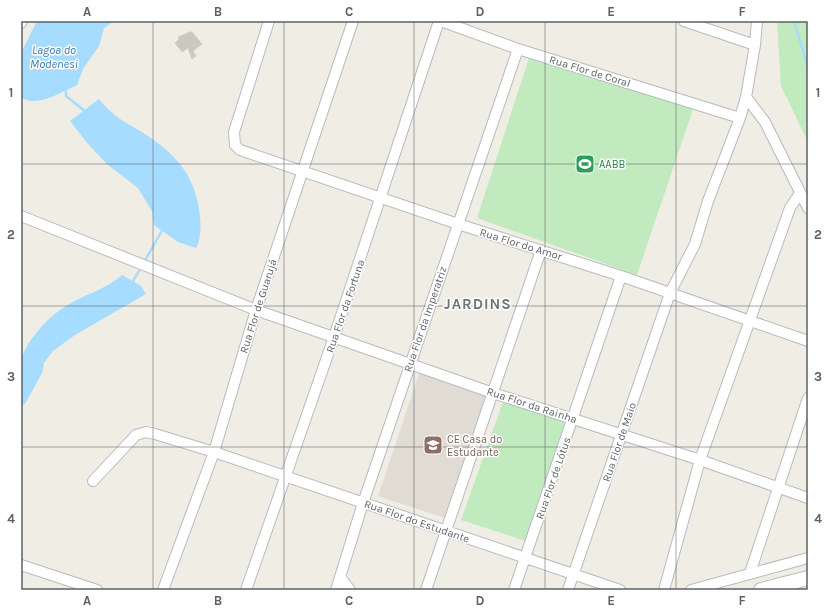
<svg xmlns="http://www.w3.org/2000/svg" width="829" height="611" font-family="Karla,sans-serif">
<rect width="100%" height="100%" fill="#f0ede4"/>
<path fill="#e0dcd3" d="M420,371L486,395L448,519L378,496Z"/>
<path fill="#c1eabf" d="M777,21H808V142L781,86Z
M529,58L693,109L637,275L477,218Z
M503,402L565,421L526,541L461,520Z"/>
<path fill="#a6dcff" d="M37,21H114L104,28L99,46L83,69L77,85C59,93 40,107 21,98V53Z
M99,99C114,118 126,122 145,134C175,154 193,173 199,209C201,221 202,237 196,248L178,242L154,225L152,211L138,188L107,164L88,144L70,121Z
M122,275L141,286L146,294L75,335L53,351L44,363L42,373L25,404L21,406C21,394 18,371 21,360C27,340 48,317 66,306C85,294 105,290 122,275Z"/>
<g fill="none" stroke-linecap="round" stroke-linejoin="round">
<path stroke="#a6dcff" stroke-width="2.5" d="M794,21L808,68
M66,88V96L86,112
M144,262L163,229
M132,283L140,269"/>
</g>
<path fill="#cbc8c1" stroke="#d6cfc2" d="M190,32H192L202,44L193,51L196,56L192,59L188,48L182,52L175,43L179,39L178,37Z"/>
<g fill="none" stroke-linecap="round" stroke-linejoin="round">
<g stroke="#b7bbc0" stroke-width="12">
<path id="street" d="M269,21L234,132L235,145L240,150L458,224L621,276L808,341
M441,21L518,49L740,118
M684,21L755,45
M21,23L22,21
M746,97L765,122L808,208
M21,216L256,310L493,393L700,460L808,498
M93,481L136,435L146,432L155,434L214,452L620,590
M21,565L97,590
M750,573L808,398
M341,578L350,590
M163,590L214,452L256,310L353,21
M246,590L334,337L439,21
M336,590L363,503L518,49
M426,590L541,250
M514,590L621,276
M568,590L670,293L695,244L708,201L740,118L746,97L755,45L757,21
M664,590L700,460L790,208L800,193
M691,590L808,558"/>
</g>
<g stroke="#b8bcc2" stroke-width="16">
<path id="secondary" d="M761,590L808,578"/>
</g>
<use href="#street" stroke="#fff" stroke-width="10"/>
<use href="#secondary" stroke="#fff" stroke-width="14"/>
</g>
<path fill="none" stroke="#5c6166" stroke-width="1" stroke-opacity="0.55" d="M153,21V590M284,21V590M414,21V590M545,21V590M676,21V590M21,164H808M21,306H808M21,447H808"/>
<defs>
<g id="stadium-square" transform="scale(1)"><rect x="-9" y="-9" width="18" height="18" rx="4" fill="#2e9e5b" stroke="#fff"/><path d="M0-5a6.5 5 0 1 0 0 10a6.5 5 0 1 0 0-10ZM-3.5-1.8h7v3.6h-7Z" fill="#fff"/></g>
<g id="school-square" transform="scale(1)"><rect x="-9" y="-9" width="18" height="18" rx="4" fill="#8d6e63" stroke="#fff"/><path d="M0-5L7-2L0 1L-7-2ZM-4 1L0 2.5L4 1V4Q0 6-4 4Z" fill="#fff"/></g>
</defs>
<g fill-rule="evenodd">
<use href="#stadium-square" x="585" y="164"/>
<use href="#school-square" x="433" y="445"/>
</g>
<g text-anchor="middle" stroke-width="3" stroke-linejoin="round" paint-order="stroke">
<g font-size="11" fill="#5c6166" stroke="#fff">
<text transform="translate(590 71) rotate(17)" y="4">Rua Flor de Coral</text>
<text transform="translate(521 244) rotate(17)" y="4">Rua Flor do Amor</text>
<text transform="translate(258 306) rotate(-72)" y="4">Rua Flor de Guarujá</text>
<text transform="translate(345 306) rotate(-71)" y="4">Rua Flor da Fortuna</text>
<text transform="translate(425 319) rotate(-71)" y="4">Rua Flor da Imperatriz</text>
<text transform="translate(532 405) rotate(18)" y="4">Rua Flor da Rainha</text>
<text transform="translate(619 442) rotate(-71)" y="4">Rua Flor de Maio</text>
<text transform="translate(553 478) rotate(-71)" y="4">Rua Flor de Lótus</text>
<text transform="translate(417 521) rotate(19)" y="4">Rua Flor do Estudante</text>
</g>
<g font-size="11" fill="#27864d" stroke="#fff" text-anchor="start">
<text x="599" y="168">AABB</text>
</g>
<g font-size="11" fill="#785e54" stroke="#fff" text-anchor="start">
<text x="447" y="443">CE Casa do<tspan x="447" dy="13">Estudante</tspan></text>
</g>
<g font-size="12" font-style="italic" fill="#3678b2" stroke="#fff">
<text x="54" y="54">Lagoa do<tspan x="54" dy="14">Modenesi</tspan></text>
</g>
<g font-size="15" font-weight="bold" letter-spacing="1" fill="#6d7379" stroke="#fff">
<text x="478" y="309">JARDINS</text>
</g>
</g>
<rect width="829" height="611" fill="none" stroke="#ffffff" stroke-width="44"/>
<rect x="22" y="22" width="785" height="567" fill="none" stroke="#5c6166" stroke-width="1.5"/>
<g font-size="13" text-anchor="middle" font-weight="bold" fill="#5c6166">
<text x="87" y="16">A</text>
<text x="218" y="16">B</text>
<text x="349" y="16">C</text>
<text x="480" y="16">D</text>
<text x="611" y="16">E</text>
<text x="742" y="16">F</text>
<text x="11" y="97">1</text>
<text x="818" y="97">1</text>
<text x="11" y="239">2</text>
<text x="818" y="239">2</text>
<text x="11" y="381">3</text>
<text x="818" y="381">3</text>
<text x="11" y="523">4</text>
<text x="818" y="523">4</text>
<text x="87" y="605">A</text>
<text x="218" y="605">B</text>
<text x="349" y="605">C</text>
<text x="480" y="605">D</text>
<text x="611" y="605">E</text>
<text x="742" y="605">F</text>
</g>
</svg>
